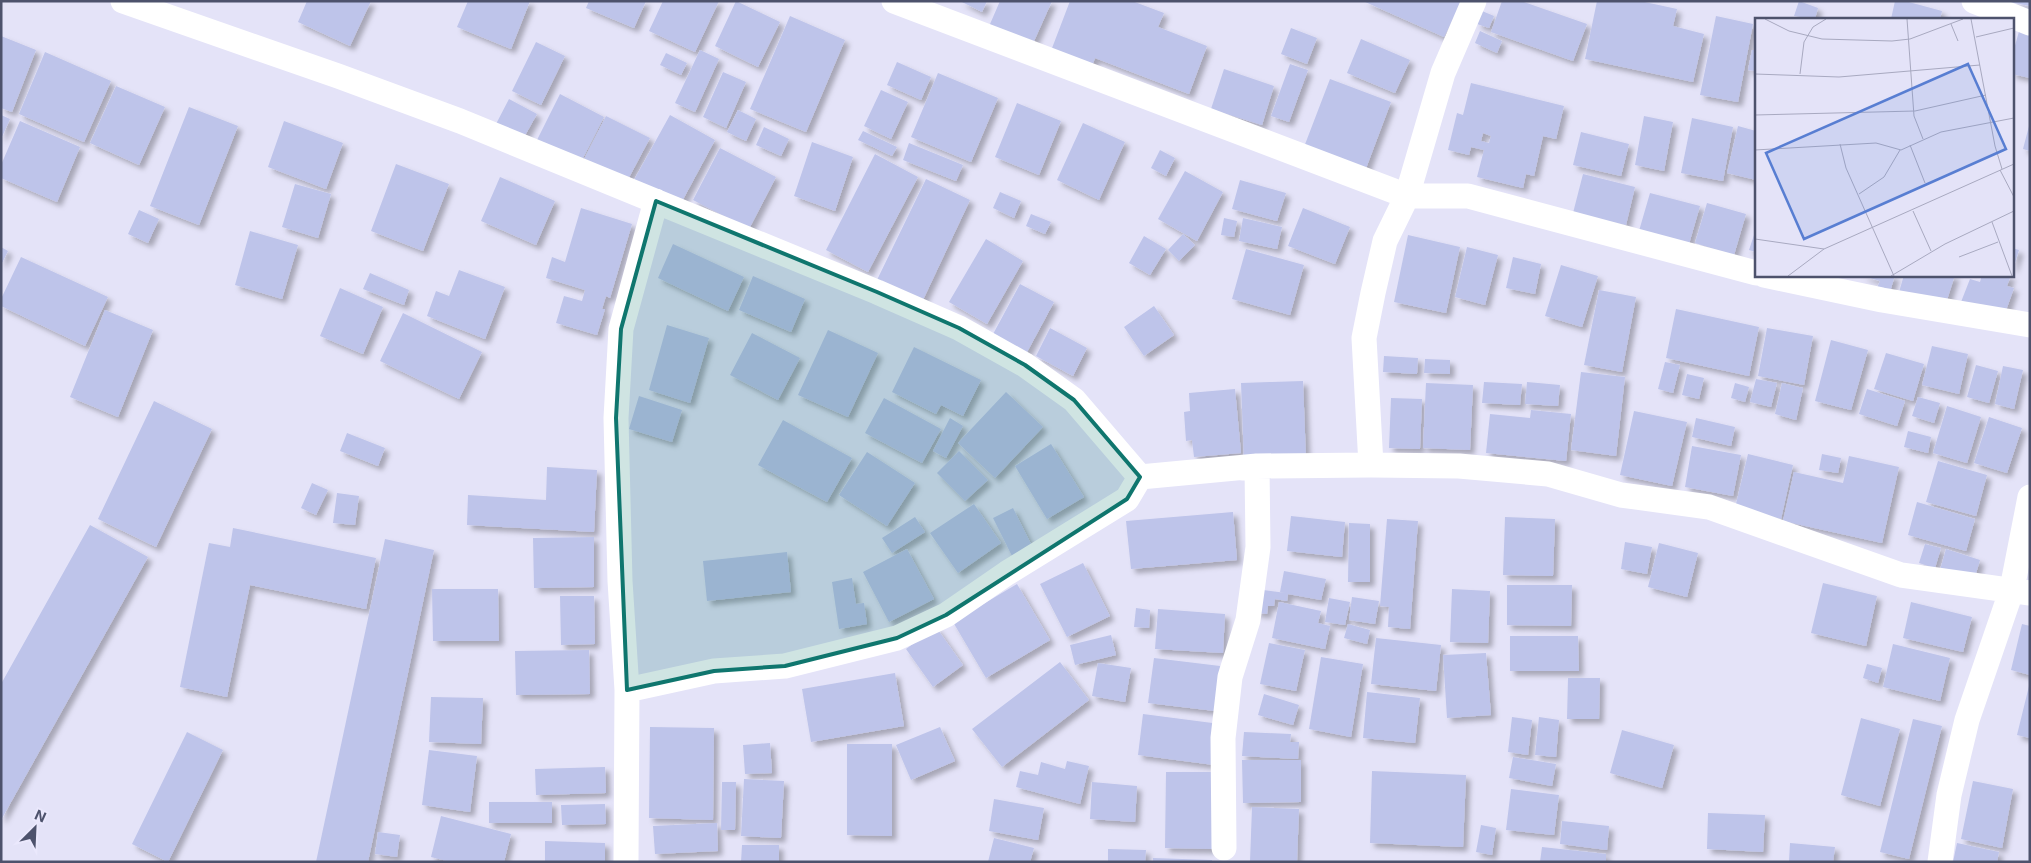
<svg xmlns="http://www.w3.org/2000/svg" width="2031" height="863" font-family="Inter,sans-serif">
<defs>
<filter id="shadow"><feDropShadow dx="4.5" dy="4.5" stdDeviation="2.5" flood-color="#0004"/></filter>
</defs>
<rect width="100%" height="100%" fill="#e4e3f8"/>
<path fill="#bec4ea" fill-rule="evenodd" filter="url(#shadow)" d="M307,1H371L350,46L298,22Z
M468,1H530L511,49L457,27Z
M589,1H646L634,28L586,8Z
M663,1H719L695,52L649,31Z
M736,1L780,22L758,67L715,46Z
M960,1H987L982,12Z
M1000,1H1052L1030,50L987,31Z
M1070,1H1132L1164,13L1158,27L1207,46L1189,94L1095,58L1090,71L1049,56Z
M1363,1H1462L1444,37Z
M1502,1H1521L1587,24L1573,61L1491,32Z
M1597,1H1640L1677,9L1673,26L1704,34L1693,82L1585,59Z
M1799,1L1818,8L1815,19L1794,16Z
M1895,1H1905L1942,11L1940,19H1891Z
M2030,1V6L2010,2V1Z
M1482,11L1494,16L1489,28L1477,24Z
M790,16L845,40L806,132L750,109Z
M1716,16L1753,24L1738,102L1700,95Z
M1291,28L1317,38L1307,64L1281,54Z
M2020,28L2030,31V78L2012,74V56Z
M1480,31L1502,41L1497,53L1475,43Z
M1,36L36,50L12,112L1,108Z
M1361,39L1410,60L1395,93L1347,73Z
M536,42L565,56L541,105L512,91Z
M700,50L719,59L695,112L675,103Z
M1752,50H1756V71L1748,70Z
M45,52L111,81L84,142L19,114Z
M666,53L687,63L681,75L660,65Z
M897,62L931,77L921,100L887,85Z
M1290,64L1308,70L1289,122L1271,116Z
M1224,69L1274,86L1262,125L1211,109Z
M723,72L746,82L726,128L703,117Z
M938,73L998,98L971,162L911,137Z
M1330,79L1391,102L1365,171L1304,147Z
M1471,83L1564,106L1556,139L1543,136L1534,176L1526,174L1523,188L1477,177L1484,150L1471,147L1469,155L1448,150L1457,113L1463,115ZM1483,133L1491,136L1489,143L1481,141Z
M116,86L165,107L139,165L90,143Z
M881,90L908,102L891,139L864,126Z
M560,94L604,117L580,164L536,142Z
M509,99L537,114L523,139L496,124Z
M1017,103L1061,121L1039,175L995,157Z
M189,107L238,126L199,225L150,206Z
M738,110L756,119L746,141L727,132Z
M1,115L10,119L1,139Z
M670,115L715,140L680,205L634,180Z
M606,116L650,138L625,185L582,163Z
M1644,116L1673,122L1664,171L1635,165Z
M1692,118L1733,127L1723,181L1681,173Z
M20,121L80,147L57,202L1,178V165Z
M284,121L343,143L326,189L268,167Z
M1083,123L1125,142L1099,200L1057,180Z
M1738,126L1756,131V180L1727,173Z
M2029,126H2030V151L2023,149Z
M764,127L789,139L781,156L756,145Z
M863,131L897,147L892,156L858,140Z
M1581,132L1629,144L1621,176L1573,165Z
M812,142L853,157L835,211L794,196Z
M909,143L963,165L956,181L903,160Z
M720,148L776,177L749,229L693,200Z
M1160,150L1175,158L1166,176L1151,168Z
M875,154L918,177L868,272L826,250Z
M396,164L449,184L423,251L371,231Z
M1185,171L1223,192L1197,241L1158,219Z
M1583,174L1635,187L1626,225L1573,213Z
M500,177L555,201L536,245L481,221Z
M926,179L970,200L922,302L877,280Z
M1240,180L1286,193L1277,221L1232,209Z
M295,184L331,194L318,238L282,227Z
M1000,192L1021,201L1014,218L993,208Z
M1650,193L1700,206L1689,244L1639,231Z
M1707,203L1746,214L1734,255L1695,243Z
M581,208L632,224L610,298L606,296L602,309H605L597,335L556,323L564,296L582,301L585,290L546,278L552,257L565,262Z
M1303,208L1350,227L1335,264L1288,246Z
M139,210L159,219L148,243L128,234Z
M1031,214L1051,222L1045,234L1026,226Z
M1224,218L1237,221L1234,237L1221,235Z
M1243,218L1282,227L1277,249L1239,241Z
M1756,229V252L1749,250Z
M250,231L298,245L282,299L235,285Z
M1183,234L1195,245L1179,261L1168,250Z
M1408,235L1460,247L1446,313L1394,302Z
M1144,236L1166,249L1150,275L1129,263Z
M986,239L1023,261L987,324L949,302Z
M673,244L744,277L728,311L658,278Z
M1,247L8,251L1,265Z
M1467,247L1498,255L1485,305L1455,297Z
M2012,248L2019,250L2013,269H2012Z
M1246,249L1304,265L1290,315L1232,299Z
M21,257L108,297L85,346L1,306V299Z
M1513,257L1541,264L1535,294L1506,288Z
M1561,265L1598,276L1582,327L1545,316Z
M459,270L505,287L485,339L427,316L436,291L449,296Z
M370,273L409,290L404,305L363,289Z
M1860,275H1895L1890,292L1877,288L1880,281Z
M1904,275H1955L1945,306L1899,292Z
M1982,275H2011L2007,286L2014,288L2004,316L1961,302L1970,279L1980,282Z
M753,276L805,299L791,332L739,310Z
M1020,284L1054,302L1026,354L992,336Z
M340,288L383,307L363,354L320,336Z
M1599,290L1636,297L1622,372L1584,365Z
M1154,306L1174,335L1144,356L1124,327Z
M1676,309L1759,327L1749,376L1666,358Z
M105,310L153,330L118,417L70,397Z
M403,313L482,352L459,399L380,361Z
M667,325L709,338L690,403L649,390Z
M1050,328L1087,348L1073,376L1036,356Z
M1767,328L1813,336L1804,385L1758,376Z
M828,330L878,353L848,417L798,395Z
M752,333L800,358L778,400L730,375Z
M1831,340L1868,350L1851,410L1815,401Z
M1932,346L1968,354L1959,394L1922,385Z
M914,347L981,380L963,416L941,405L936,414L892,392Z
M1886,353L1924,364L1913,401L1874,389Z
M1384,356L1418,358L1417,374L1383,372Z
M1425,359L1450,360V374L1424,373Z
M1665,362L1680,365L1673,393L1658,389Z
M1976,365L1998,371L1989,403L1967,397Z
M2003,366L2023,370L2014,409L1995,404Z
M1581,372L1625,377L1616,456L1571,450Z
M1687,374L1704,378L1699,399L1682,395Z
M1756,379L1777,383L1771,407L1750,402Z
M1303,381L1306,459L1244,461L1241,383Z
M1484,382L1522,384L1520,405L1482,403Z
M1527,382L1560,385L1558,406L1525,404Z
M1426,383L1473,385L1470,450L1423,448Z
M1735,383L1749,387L1745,402L1731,398Z
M1782,383L1803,388L1796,420L1775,414Z
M1235,389L1241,453L1194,457L1192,440L1186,441L1184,412L1190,411L1189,393Z
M1867,389L1905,401L1897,426L1859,414Z
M1006,392L1043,427L995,478L958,443Z
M639,396L682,410L672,442L629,429Z
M1918,397L1940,403L1934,423L1912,416Z
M884,398L941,429L922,463L865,433Z
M1391,398L1422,399L1420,449L1389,448Z
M154,401L212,429L156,547L98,519Z
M1947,406L1981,417L1967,463L1933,453Z
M1531,410L1571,414L1566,461L1486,453L1490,414L1530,418Z
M1634,411L1687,422L1672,486L1620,475Z
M1989,417L2022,428L2007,473L1974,463Z
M950,418L963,426L946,458L933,451Z
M1696,418L1735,427L1731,446L1692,437Z
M783,420L852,458L827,502L758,465Z
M1908,431L1931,437L1928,453L1904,447Z
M347,433L385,448L378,466L340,451Z
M1051,444L1084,497L1047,519L1015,466Z
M1692,446L1741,455L1733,496L1685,487Z
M959,451L988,480L965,501L937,473Z
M867,452L915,483L887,526L839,495Z
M1748,454L1793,465L1781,519L1735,508Z
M1822,454L1841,458L1838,473L1819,470Z
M1849,456L1899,467L1882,543L1783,521L1794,472L1843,483Z
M1938,461L1987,475L1976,516L1926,502Z
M547,467L597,470L594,532L467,525L468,495L546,500Z
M312,483L328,490L316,515L301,508Z
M337,493L359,496L355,525L333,523Z
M1917,502L1975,519L1966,551L1908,535Z
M974,504L1001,543L958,573L930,533Z
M1013,508L1034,550L1014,560L993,518Z
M1233,512L1237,560L1131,569L1126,521Z
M1291,516L1345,522L1342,557L1287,551Z
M915,517L925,532L892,553L882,538Z
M1505,517L1555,519L1553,576L1503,575Z
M1387,519L1418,521L1410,629L1388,627L1389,607L1380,606Z
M1349,523L1370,524V582H1348Z
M90,525L148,557L1,820V684Z
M233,528L376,558L366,609L250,585L227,697L180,687L209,543L230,547Z
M594,537V587L534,588L533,538Z
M385,539L434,550L368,862H316Z
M1625,542L1652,547L1647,574L1621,569Z
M1659,543L1698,553L1687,597L1648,587Z
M1925,544L1941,548L1935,568L1919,563Z
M907,549L934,599L889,622L863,572Z
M1946,549L1980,560L1974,580L1940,570Z
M787,552L791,592L707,601L703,561Z
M1083,563L1110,616L1067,637L1040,584Z
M1284,571L1326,579L1321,600L1288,594L1287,601L1275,599L1274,606H1268L1267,614L1254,612L1263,590L1286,593L1280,592Z
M852,578L856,604L864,603L867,624L839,629L832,582Z
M1823,583L1877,596L1866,646L1811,633Z
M1017,584L1050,640L986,678L953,622Z
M1507,585H1572L1571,626L1507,625Z
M432,589H498L499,641H433Z
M1452,589L1490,591L1488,643L1450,642Z
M560,596H594L595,644L561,645Z
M1352,597L1379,601L1375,624L1349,620Z
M1329,598L1350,602L1345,625L1325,622Z
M1279,602L1321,611L1318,623L1330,626L1325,649L1272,638Z
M1911,602L1972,617L1963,652L1903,638Z
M1136,608L1150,610L1149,628L1134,627Z
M1158,609L1225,614L1223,653L1155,649Z
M1348,624L1370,630L1367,644L1344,638Z
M2022,624L2030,626V675L2011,670Z
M936,627L963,665L933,687L906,649Z
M1111,635L1116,655L1075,665L1070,645Z
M1510,636H1578L1579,671H1510Z
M1376,638L1441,645L1436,691L1371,684Z
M1269,643L1305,650L1296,691L1260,684Z
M1893,644L1950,658L1940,701L1883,687Z
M589,650L590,694L516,695L515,651Z
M1486,653L1491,715L1447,718L1443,655Z
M1321,657L1363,664L1351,737L1309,729Z
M1154,658L1220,666L1215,711L1148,703Z
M1060,662L1089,700L1002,767L972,729Z
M1098,663L1131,668L1125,702L1092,696Z
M1867,664L1882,668L1878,683L1863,678Z
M895,673L904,726L811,742L802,689Z
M1568,678H1600L1599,719H1567Z
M2029,686L2030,687V738L2017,735Z
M1367,692L1420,698L1415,743L1363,738Z
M1264,694L1299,705L1293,725L1258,715Z
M431,697L483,698L481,744L429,742Z
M1143,714L1220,724L1214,765L1138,755Z
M1512,717L1532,720L1528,755L1508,752Z
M1539,717L1559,720L1556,757L1535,755Z
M1861,718L1900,729L1880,806L1841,795Z
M1913,719L1942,726L1909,859L1880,852Z
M650,727L714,728L713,820L649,818Z
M940,727L955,761L911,780L896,745Z
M1622,730L1674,745L1662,788L1610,773Z
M187,732L223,750L168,862L132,844Z
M1244,732L1291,734L1290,742H1299L1298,759L1242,756Z
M770,743L772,773L745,774L743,745Z
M847,744H892V836L847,835Z
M429,750L477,756L470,812L422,805Z
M1513,757L1556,764L1552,786L1509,778Z
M1242,760H1301V802L1243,803Z
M1067,761L1089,766L1080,804L1016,787L1020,771L1038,775L1041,762L1065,769Z
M605,767L606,793L536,795L535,769Z
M1372,771L1466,775L1463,847L1370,843Z
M1166,772H1214L1213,849L1165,848Z
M744,779L784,781L781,838L741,836Z
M1973,781L2013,789L2002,848L1961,839Z
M722,782H736L735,830H721Z
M1092,782L1137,786L1135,822L1090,819Z
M1511,789L1559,795L1554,835L1506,830Z
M994,799L1044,808L1038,840L989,831Z
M489,802H552V823H489Z
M605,804L606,824L562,825L561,805Z
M1252,807L1299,809L1297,862H1250Z
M1708,813L1765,815L1763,852L1707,849Z
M441,816L511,834L504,862H451L431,857Z
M1562,821L1609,826L1607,850L1560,844Z
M717,823L718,851L655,854L653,826Z
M1481,825L1496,828L1492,855L1476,852Z
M378,832L400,835L397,857L375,854Z
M994,838L1034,848L1030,862H988Z
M545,841L605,843V862H545Z
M1790,843L1835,847L1833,862H1789Z
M1957,843L1999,852L1997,862H1953Z
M742,845H779V862H741Z
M1542,847L1606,854V862H1540Z
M1108,849L1146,850L1145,862H1108Z
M1153,858L1212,860V862H1153Z"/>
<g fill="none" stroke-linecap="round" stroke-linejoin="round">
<path stroke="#fff" stroke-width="25" d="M123,1L338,76L460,121L877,292L959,328L1025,365L1074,400L1140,477
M894,1L1407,196H1468L1756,273
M1974,1L2030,23
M1764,275L1882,300L2030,325
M1371,465L1364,338L1373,293L1385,241L1407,196L1443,73L1474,1
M1140,477L1257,466L1371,465L1459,466L1548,474L1621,495L1709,507L1901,575L2030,593
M627,690L714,671L785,666L897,638L946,615L1007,573L1127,499L1140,477
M1224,848L1223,738L1230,677L1248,620L1258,547L1257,466L1242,468
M626,862L627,690L620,581L616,418L621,329L656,201
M1940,862L1949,795L1967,720L2012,589L2030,497"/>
</g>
<path fill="#0f766e" fill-opacity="0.2" stroke="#0f766e" stroke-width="4" stroke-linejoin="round" d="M656,201L877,292L959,328L1025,365L1074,400L1140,477L1127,499L946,615L897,638L785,666L714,671L627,690L616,418L621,329Z"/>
<g transform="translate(1755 18)">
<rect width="259" height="259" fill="#e4e3f8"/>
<path fill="none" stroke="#a8a9c0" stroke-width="1" d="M10,1L34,13L67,21L137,23L155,21L208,1M152,1L159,98L168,121M216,1L240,128L247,151M196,6L203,23M221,19L259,10M0,56L84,59L225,47M45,56L49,24L58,9L71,1M0,97L160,93L231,77M85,126L91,150L139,258M155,127L170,165M0,132L121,125L146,132M146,132L186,114L259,100M245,152L259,179M104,176L129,159L145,132M158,193L176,233M237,204L257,258M0,221L69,231M204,239L243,224M33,258L69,231L259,146M136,258L190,226L259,193"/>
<path fill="#587ed2" fill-opacity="0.15" stroke="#587ed2" stroke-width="2.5" d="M213,46L251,131L49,221L11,135Z"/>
<rect width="259" height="259" fill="none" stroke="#4d526c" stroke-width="2.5"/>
</g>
<rect width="2031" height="863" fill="none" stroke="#4d526c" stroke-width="5"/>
<g transform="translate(35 828) rotate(24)" stroke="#eae8fc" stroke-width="4" paint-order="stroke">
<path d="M0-4L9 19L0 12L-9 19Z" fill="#4d526c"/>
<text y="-8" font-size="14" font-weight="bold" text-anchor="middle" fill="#4d526c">N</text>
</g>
</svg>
